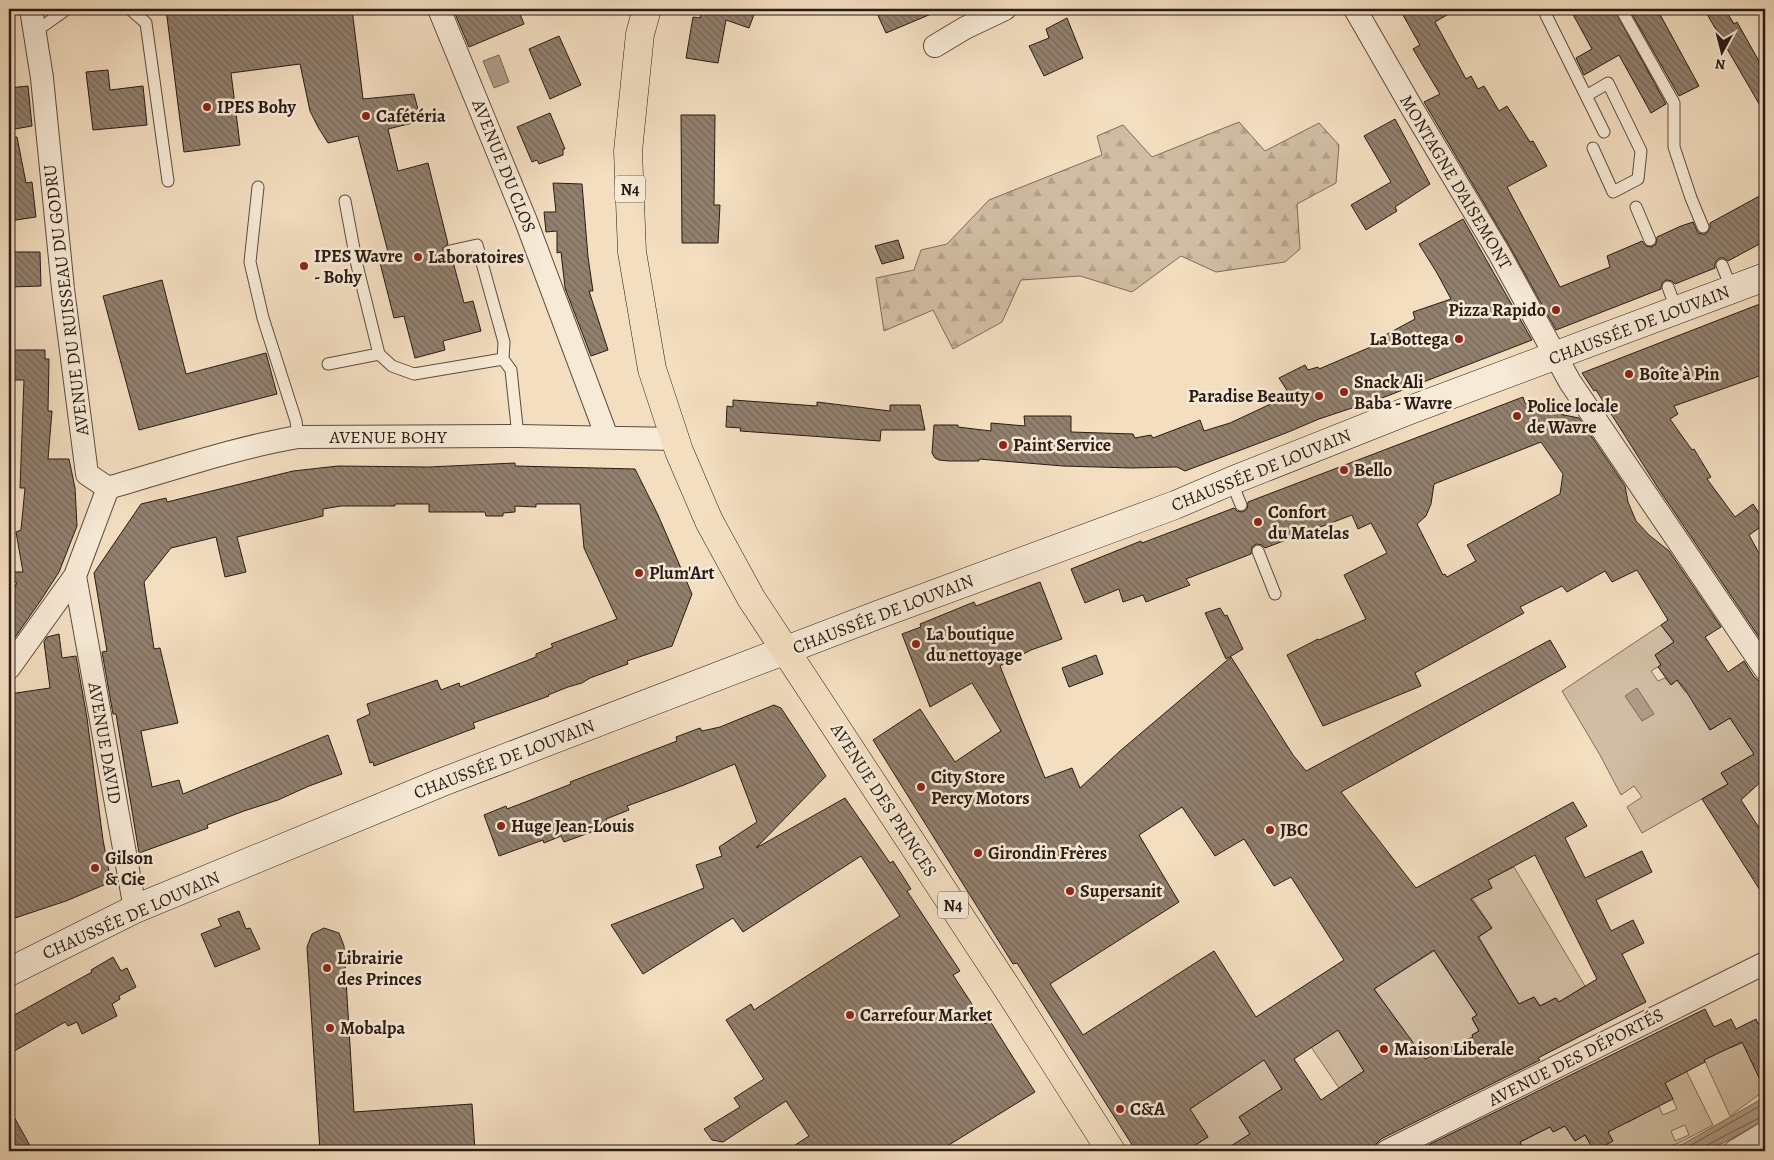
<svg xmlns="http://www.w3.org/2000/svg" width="1774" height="1160" font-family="Alegreya,serif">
<defs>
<pattern id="forest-firs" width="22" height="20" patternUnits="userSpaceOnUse" patternTransform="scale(1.25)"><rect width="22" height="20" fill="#d1bda3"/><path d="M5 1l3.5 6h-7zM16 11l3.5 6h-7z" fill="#b3a28b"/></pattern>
<pattern id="building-back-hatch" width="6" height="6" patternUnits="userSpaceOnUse" patternTransform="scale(1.25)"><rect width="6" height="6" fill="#92806e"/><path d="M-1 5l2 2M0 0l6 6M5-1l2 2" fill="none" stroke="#776859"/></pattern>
</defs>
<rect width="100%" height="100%" fill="#f3dec0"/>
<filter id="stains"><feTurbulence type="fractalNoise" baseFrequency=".004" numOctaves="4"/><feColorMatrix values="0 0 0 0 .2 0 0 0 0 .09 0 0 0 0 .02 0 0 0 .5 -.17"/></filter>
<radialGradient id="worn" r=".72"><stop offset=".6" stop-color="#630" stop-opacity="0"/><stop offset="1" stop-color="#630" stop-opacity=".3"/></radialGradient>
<path fill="#d1bda3" stroke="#7d6c5c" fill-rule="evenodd" d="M1661,625L1674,642L1655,655L1661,665L1651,671L1658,681L1665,678L1671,685L1677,680L1685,692L1693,687L1703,718L1710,730L1730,718L1754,754L1721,773L1728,784L1642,833L1627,807L1642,797L1634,786L1621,795L1600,755L1562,691Z
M1514,867L1585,986L1559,1002L1555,998L1540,1006L1534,997L1519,1004L1479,937L1492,928L1472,898L1492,888L1488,880Z
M1434,951L1477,1015L1472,1019L1479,1031L1472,1035L1473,1037L1454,1046L1456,1049L1431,1069L1374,989Z
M1338,1030L1364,1071L1339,1088L1311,1047Z
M1727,1042L1730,1048L1743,1043L1765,1090L1730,1116L1702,1055Z
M1278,1050L1279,1084L1282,1089L1239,1117L1250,1134L1223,1151H1196L1194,1146L1208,1137L1203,1129L1184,1140L1182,1114Z
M1680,1058L1713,1125L1681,1142L1657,1151H1522L1523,1150L1520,1142L1550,1127L1553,1132L1565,1126L1575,1141L1585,1135L1594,1150L1603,1124L1622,1114L1627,1123L1638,1117L1654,1097L1663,1115L1677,1109L1661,1075ZM1685,1125L1689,1135L1675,1141L1671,1131Z"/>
<path fill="url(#forest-firs)" stroke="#7d6c5c" d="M1239,122L1265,151L1319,123L1339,145L1336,183L1297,204L1300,249L1285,262L1216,272L1181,256L1132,292L1080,276L1021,280L1002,322L953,349L933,310L884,331L876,278L914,270L921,250L947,244L989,200L1102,155L1097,136L1123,125L1152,157Z"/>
<path fill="#ae9c86" stroke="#796859" d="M499,55L509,82L494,88L483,61Z
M1637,688L1654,714L1642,721L1625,696Z
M1765,1097V1121L1723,1143L1704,1151H1661L1683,1144Z"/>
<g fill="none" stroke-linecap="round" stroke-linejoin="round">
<path stroke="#6c5c4e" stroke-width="1" d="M1677,1151L1686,1148L1765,1103
M1704,1151L1707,1145L1761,1117L1765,1116"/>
</g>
<path fill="url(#building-back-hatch)" stroke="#291b15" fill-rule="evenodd" d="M166,9H223L224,15L273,9H352L363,99L414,94L421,121L388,129L398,171L428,163L448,244L443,248V253L447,258H452L464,303L473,301L481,331L443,341L445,350L415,358L404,316L394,318L379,259L389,256L358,136L328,143L318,127L310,111L300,64L231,73L240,145L184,152Z
M453,9H518L524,24L469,47Z
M702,9H756L749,28L726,20L718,63L686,58L693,17L700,18Z
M875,9H943L886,33Z
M1415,9H1457L1435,22L1466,79L1471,76L1478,89L1484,86L1499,111L1507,106L1530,142L1533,141L1547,166L1507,187L1560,287L1610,267L1607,256L1640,242L1642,241L1646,246L1652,247L1656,244L1657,237L1681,226L1693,222L1698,233L1702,234H1706L1710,228V223L1765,193V241L1728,261L1724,258H1719L1715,263V268L1675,284L1672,281L1666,280L1662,283L1661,289L1556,330L1510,247L1424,102L1440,94L1413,49L1420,45L1403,15Z
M1570,9H1614L1666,104L1651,113L1619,55L1584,75L1576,58L1592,49Z
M1629,9H1657L1699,86L1679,96Z
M1704,9H1725L1734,24L1737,22L1765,72V114Z
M1067,18L1083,58L1044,76L1029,46L1049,38L1046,29Z
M559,36L581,85L550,99L529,49Z
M108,70L110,90L143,86L147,125L93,130L86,72Z
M28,86L32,126L9,130V88Z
M550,113L565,149H563V155L539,164L537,160L532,162L517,127Z
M681,115H715L714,205H720L718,243H682Z
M1395,119L1430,184L1395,207L1397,211L1366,230L1351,205L1391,182L1364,136Z
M17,137L26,183L32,182L36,217L9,221V138Z
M553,183L582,184L588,257L593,291H589L608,350L591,356L565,288L561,252L557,253V231L546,232L544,212H556Z
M1463,219L1532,340L1382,398L1319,419L1286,433L1185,471L1177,467L1132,468L1063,466L979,459V461H949L939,460L935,458L932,453L934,425H958V427L991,431V423L1025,426L1024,416H1071V432L1133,434L1135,438L1151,435L1153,438L1200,420L1204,431L1230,423L1290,395L1279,378L1305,365L1308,370L1318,367L1319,369L1380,343L1378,339L1415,319L1413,312L1451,299L1437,273L1419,244Z
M898,240L904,258L882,264L875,246Z
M9,252H40L41,286L9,287Z
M162,280L186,374L266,353L277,394L139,430L103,296Z
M1765,302V374L1674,406L1678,414L1670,419L1692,450L1694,449L1711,477L1707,479L1735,517L1753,504L1765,522V524L1749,535L1765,564V646L1658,488L1596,390L1594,391L1582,373Z
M9,350H45V359H49L48,411H52L48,459H69L75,488L77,526L59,572L41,600L9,646V596L17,583L9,577V572H23L16,532L21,530L25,488H20L24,380H11V371H9Z
M1523,397L1525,403L1555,409L1554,413L1579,418L1625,486L1628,502L1636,521L1649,535L1669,551L1721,627L1705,637L1728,672L1744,661L1754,677L1759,681L1765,682V778L1741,800L1765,837V898L1702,799L1728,784L1721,773L1754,754L1730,718L1710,730L1686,691L1677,680L1671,685L1658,667L1661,665L1655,655L1674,642L1661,625L1668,620L1637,570L1612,582L1605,571L1567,592L1562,586L1520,607L1524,613L1415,673L1421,686L1323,726L1287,655L1318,639L1319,640L1366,619L1344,575L1387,553L1371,523L1358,529L1352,515L1265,548L1262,545L1256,544L1252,547L1251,554L1186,579L1190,585L1146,602L1143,595L1123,602L1119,589L1085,603L1071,569L1141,541L1142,543L1234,508L1237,511L1243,512L1247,509L1248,502ZM1541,442L1563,474L1560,494L1467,545L1476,561L1447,577L1445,574L1443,575L1417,524L1426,516L1431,504L1434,484Z
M733,400L817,406V402L890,411V405H920L925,430H881L880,441L740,431L741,428L726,427L727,406L733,407Z
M515,463V466L635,469L658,515L692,594L672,646L627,661L628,664L590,678L582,683L568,687L548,695L549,696L473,723L475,728L374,766L373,762L370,763L357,720L370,714L367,704L437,680L441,690L459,683L460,687L536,657V654L553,647L551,644L617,619L584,548L580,504H536V507L515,506V512L503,513V516H486L485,512H429V504H395V506H341L323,509V516L237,537L246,572L225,577L216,537L171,548L144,582L154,649L160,648L178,723L141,731L152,787L179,780L183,794L328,735L342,774L309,786L278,800L244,811L207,825L208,828L139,853L116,714H113L102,652L107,651L94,573L141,504L166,498L167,502L293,471L338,466L429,467Z
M1040,582L1062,639L1031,650L1000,666L1045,778L1072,768L1080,788L1120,751L1231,657L1293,755L1306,771L1550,640L1566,667L1341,792L1416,888L1573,802L1587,826L1565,838L1585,878L1642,851L1652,872L1596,900L1611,931L1633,920L1644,943L1622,954L1646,1002L1538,1058L1540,1060L1381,1139L1376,1144L1374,1151H1223L1250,1134L1239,1117L1282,1089L1264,1060L1190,1109L1208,1137L1186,1151H1136L1017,963L1013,964L873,740L920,709L955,762L1001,731L972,683L930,707L902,634L921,627L920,624L974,602L976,606ZM1182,807L1215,856L1244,839L1274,886L1291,877L1344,960L1256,1017L1214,951L1083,1035L1050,984L1179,902L1139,835ZM1535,855L1597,979L1559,1002L1556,998L1540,1006L1534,997L1519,1004L1478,937L1492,928L1471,899L1492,888L1488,880ZM1434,950L1477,1015L1472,1018L1479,1031L1472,1035L1473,1037L1425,1059L1374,989ZM1338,1030L1364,1071L1321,1100L1294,1059Z
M1220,608L1225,616L1227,615L1243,649L1226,659L1205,613Z
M59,634L62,658L76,656L87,718L103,840L111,882L66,901L9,920V809L14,808L9,773V694L50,688L44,642L47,637Z
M1096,655L1103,674L1069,687L1062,668Z
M774,705L781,708L826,776L756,848L845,798L890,863L893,861L911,889L907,891L960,971L953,975L985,1024L990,1021L1035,1092L939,1151H786L809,1136L786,1101L723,1142L712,1140L704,1129L740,1107L734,1098L764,1079L726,1020L751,1004L754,1010L900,916L861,856L743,932L733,918L643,974L611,925L704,888L696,865L722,856L719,847L757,822L735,764L684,785L627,806L629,810L606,819L608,826L564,842L561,836L544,843L543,840L499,856L484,815L506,806L507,809L528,801L571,784L570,782L677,741L676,737L700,728L702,731L720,727Z
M239,911L246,929L250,928L260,949L215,967L201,934L221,926L218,919Z
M324,928L339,933L344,946L354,1112L472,1104L475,1151H320L307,947L312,934Z
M113,957L121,971L127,968L136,987L119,996L120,999L112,1004L117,1016L82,1034L77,1022L68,1026L65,1022L9,1054V1018L92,972L91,970Z
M1705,1009L1714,1027L1731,1019L1736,1029L1756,1019L1758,1024L1765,1020V1090L1742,1042L1704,1060L1705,1062L1665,1083L1673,1099L1608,1132L1613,1141L1594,1151L1585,1135L1575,1141L1565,1126L1553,1132L1550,1127L1520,1142L1524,1151H1416Z
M9,1108L33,1151H9Z"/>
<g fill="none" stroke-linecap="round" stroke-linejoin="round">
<g stroke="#5c4c40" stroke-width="13">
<path id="service" d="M130,9L146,23L168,181
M1543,9L1604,132
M1621,9L1674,103V147L1691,198L1703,227
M36,31L67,9
M1586,96L1608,83L1641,151L1638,179L1613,192L1593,148
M258,187L250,262L263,318L296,421L298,437
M345,201L357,265L379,354L392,366L414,374L503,359
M1636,207L1650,240
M450,251L477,245L504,342L503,359L511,370L518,436
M1722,265L1732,290
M1668,287L1677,311
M328,364L379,354
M1231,481L1241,505
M1258,551L1275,594"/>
</g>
<g stroke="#5c4c40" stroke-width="24">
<path id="minor" d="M31,9L42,78L63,289L87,474L108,488
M439,9L526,221L607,437
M1355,9L1412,108L1499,253L1570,382L1765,669
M935,46L965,28L1005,9
M108,488C171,470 234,448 298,437L518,436L675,439
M75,576L135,909
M9,668L75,576L108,488
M1387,1151L1765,963
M1735,1151L1765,1133"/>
</g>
<g stroke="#291b15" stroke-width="29">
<path id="secondary" d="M9,972L135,909L440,783L880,614L1175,505L1231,481L1410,410L1765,277"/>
</g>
<g stroke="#291b15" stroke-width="29">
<path id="primary" d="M647,9L640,34L628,151L632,252L652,369L679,451L709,521L751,598L1011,994L1111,1151"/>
</g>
<use href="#service" stroke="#f7ead6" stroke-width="11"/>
<use href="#minor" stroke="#f7ead6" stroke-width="22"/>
<use href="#secondary" stroke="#f7ead6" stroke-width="28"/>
<use href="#primary" stroke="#f3dec0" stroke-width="28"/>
</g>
<g fill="#8f2418" stroke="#f7ead6" stroke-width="2">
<circle cx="207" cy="107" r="5"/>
<circle cx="366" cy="116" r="5"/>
<circle cx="418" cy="257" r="5"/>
<circle cx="304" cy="266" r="5"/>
<circle cx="1556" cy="310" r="5"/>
<circle cx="1459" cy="339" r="5"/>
<circle cx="1629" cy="374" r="5"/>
<circle cx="1344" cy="392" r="5"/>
<circle cx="1319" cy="396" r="5"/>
<circle cx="1517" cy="416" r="5"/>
<circle cx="1003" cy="445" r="5"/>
<circle cx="1344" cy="470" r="5"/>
<circle cx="1258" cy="522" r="5"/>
<circle cx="639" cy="573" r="5"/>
<circle cx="916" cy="644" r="5"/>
<circle cx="921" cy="787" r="5"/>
<circle cx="501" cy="826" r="5"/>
<circle cx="1270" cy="830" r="5"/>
<circle cx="978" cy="853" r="5"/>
<circle cx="95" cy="868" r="5"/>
<circle cx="1070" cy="891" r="5"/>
<circle cx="327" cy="968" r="5"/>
<circle cx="850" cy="1015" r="5"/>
<circle cx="330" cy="1028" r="5"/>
<circle cx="1384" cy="1049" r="5"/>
<circle cx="1120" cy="1109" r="5"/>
</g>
<g text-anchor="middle" stroke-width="5" stroke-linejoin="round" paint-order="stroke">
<g fill="#f7ead6" stroke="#67594f" stroke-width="1">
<rect x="615" y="175.5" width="30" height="27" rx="4"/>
<rect x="938" y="891.5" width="30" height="27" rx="4"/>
</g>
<g font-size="16" font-weight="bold" fill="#291b15">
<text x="630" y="195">N4</text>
<text x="953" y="911">N4</text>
</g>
<g font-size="18" font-weight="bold" fill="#291b15" stroke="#f7ead6" text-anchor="start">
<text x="217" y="113">IPES Bohy</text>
<text x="376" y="122">Cafétéria</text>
<text x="314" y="262">IPES Wavre<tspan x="314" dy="21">- Bohy</tspan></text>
<text x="428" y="263">Laboratoires</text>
<text x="1546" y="316" text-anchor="end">Pizza Rapido</text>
<text x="1449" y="345" text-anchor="end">La Bottega</text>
<text x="1639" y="380">Boîte à Pin</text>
<text x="1354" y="388">Snack Ali<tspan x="1354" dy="21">Baba - Wavre</tspan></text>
<text x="1309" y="402" text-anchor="end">Paradise Beauty</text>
<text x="1527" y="412">Police locale<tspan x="1527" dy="21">de Wavre</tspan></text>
<text x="1013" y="451">Paint Service</text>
<text x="1354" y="476">Bello</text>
<text x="1268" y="518">Confort<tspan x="1268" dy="21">du Matelas</tspan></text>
<text x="649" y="579">Plum'Art</text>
<text x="926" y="640">La boutique<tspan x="926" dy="21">du nettoyage</tspan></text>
<text x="931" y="783">City Store<tspan x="931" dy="21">Percy Motors</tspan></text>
<text x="511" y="832">Huge Jean-Louis</text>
<text x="1280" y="836">JBC</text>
<text x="988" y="859">Girondin Frères</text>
<text x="105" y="864">Gilson<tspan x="105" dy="21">&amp; Cie</tspan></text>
<text x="1080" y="897">Supersanit</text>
<text x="337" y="964">Librairie<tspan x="337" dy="21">des Princes</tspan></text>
<text x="860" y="1021">Carrefour Market</text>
<text x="340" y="1034">Mobalpa</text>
<text x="1394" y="1055">Maison Liberale</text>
<text x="1130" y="1115">C&amp;A</text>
</g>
<g font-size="18" fill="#291b15" stroke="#f7ead6">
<text transform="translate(504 166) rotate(68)" y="6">AVENUE DU CLOS</text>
<text transform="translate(1456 182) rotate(59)" y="6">MONTAGNE D'AISEMONT</text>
<text transform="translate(66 300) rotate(-97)" y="6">AVENUE DU RUISSEAU DU GODRU</text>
<text transform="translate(1639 325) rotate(-21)" y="6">CHAUSSÉE DE LOUVAIN</text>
<text x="388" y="443">AVENUE BOHY</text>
<text transform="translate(1261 470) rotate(-22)" y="6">CHAUSSÉE DE LOUVAIN</text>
<text transform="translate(883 614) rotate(-21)" y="6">CHAUSSÉE DE LOUVAIN</text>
<text transform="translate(105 743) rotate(80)" y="6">AVENUE DAVID</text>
<text transform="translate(504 759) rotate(-21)" y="6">CHAUSSÉE DE LOUVAIN</text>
<text transform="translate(884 800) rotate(57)" y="6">AVENUE DES PRINCES</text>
<text transform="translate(131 915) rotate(-24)" y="6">CHAUSSÉE DE LOUVAIN</text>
<text transform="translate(1576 1057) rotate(-27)" y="6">AVENUE DES DÉPORTÉS</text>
</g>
</g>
<rect width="1774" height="1160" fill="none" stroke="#f3dec0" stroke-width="30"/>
<rect x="10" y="10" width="1754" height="1140" fill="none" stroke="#291b15" stroke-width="2.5"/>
<rect x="15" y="15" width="1744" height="1130" fill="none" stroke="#291b15"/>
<g transform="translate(1722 52) rotate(187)" stroke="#f7ead6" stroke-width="4" paint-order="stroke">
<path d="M0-4L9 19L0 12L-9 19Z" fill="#291b15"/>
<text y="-8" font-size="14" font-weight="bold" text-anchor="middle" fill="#291b15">N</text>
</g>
<rect width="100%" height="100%" filter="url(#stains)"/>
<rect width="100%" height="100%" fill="url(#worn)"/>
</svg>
